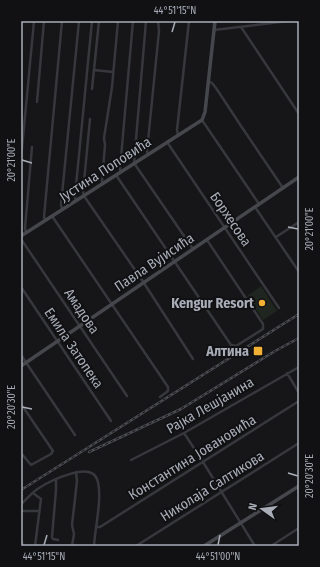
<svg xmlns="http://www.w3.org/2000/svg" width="320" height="567" font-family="'Fira Sans Condensed',sans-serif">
<rect width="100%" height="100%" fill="#161618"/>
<path fill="#1e261f" d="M261,286L277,311L263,320L247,296Z"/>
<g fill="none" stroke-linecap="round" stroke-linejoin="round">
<path stroke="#37383d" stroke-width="2.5" d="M146,21L134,163L193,249
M241,27L299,114
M214,30L288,21
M94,70L113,72
M208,81L212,83L216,88L241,126L283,188
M92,89L99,21
M37,102L44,21
M90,119L83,192L84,196L142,280L193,359
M202,120L259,204
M178,135L177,130L189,21
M167,142L279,308
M148,154L147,151L159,31L158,21
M21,159L34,21
M121,172L120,169L133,21
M116,175L231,345L236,346L263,329V324L207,240
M103,184L102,181L105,145L104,138L112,87L118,21
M76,201L75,196L92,21
M255,207L299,272
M62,209L61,205L79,21
M52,216L168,387V391L160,397
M45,220L44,217L62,21
M26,232L25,228L32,147
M276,237L299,222
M21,239L127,396
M21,287L111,421
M21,355L75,435
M287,373L299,393
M21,404L53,451L51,454L31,465L21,453
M184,433L203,462L255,546
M131,460L184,433L299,367
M56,480V490L52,537L53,539L58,540
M33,493L41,499L35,546
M21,504C27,499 32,492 39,488C50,481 90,461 97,479C103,495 95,528 94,546
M21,511H39
M96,527H100L299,401
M21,539L23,546
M72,546L74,534L72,525L77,481L76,472
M136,546L299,443
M271,546L299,528"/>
<path stroke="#45474d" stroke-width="3.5" d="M21,236L202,120L205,112L215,21
M21,366L299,177
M204,546L299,486"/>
<g stroke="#4a4c52" stroke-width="2.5">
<path id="rail" d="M89,452L181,409L275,351L299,338
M21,490L299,314"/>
</g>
<use href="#rail" stroke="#111113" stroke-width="1" stroke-dasharray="3" stroke-linecap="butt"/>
</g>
<path fill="none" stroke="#a8adb8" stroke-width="1.5" d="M172,32L175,22M22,160L32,163M288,227L298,229M22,407L32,409M288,473L298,476M44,545L47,535M218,545L220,535"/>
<g fill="#f2b134" stroke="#111113" stroke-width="1.5">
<circle cx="262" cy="303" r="4"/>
<rect x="253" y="346" width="10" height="10" rx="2"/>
</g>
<g text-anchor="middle" stroke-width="4" stroke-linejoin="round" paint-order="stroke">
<g font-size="14" fill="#a8adb8" stroke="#111113">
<text transform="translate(105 169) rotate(-33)" y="5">Јустина Поповића</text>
<text transform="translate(231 219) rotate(56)" y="5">Борхесова</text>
<text transform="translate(154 262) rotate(-34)" y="5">Павла Вујисића</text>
<text transform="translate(82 311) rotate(56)" y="5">Амадова</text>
<text transform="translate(74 348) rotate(56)" y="5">Емила Затопека</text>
<text transform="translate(210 405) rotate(-30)" y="5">Рајка Лешјанина</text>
<text transform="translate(192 457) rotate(-32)" y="5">Константина Јовановића</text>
<text transform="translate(212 486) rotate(-32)" y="5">Николаја Салтикова</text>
</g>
<g font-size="14" font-weight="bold" fill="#a8adb8" stroke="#111113" text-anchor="end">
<text x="254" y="308">Kengur Resort</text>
<text x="249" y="356">Алтина</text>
</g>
</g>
<rect width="320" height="567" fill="none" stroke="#111113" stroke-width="44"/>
<g transform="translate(262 509) rotate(284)" stroke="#111113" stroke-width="3" paint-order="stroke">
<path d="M0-3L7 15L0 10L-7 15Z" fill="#a8adb8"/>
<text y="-6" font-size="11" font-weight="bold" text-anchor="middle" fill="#a8adb8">N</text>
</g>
<rect x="22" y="22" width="276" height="523" fill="none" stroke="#a8adb8" stroke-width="1.5"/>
<g font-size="10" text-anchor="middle" fill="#a8adb8">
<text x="175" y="14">44°51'15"N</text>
<text transform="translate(11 160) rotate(-90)" y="4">20°21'00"E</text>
<text transform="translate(309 229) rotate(-90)" y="4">20°21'00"E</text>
<text transform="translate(11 407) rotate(-90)" y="4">20°20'30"E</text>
<text transform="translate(309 476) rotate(-90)" y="4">20°20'30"E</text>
<text x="44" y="560">44°51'15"N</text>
<text x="218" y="560">44°51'00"N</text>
</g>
</svg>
